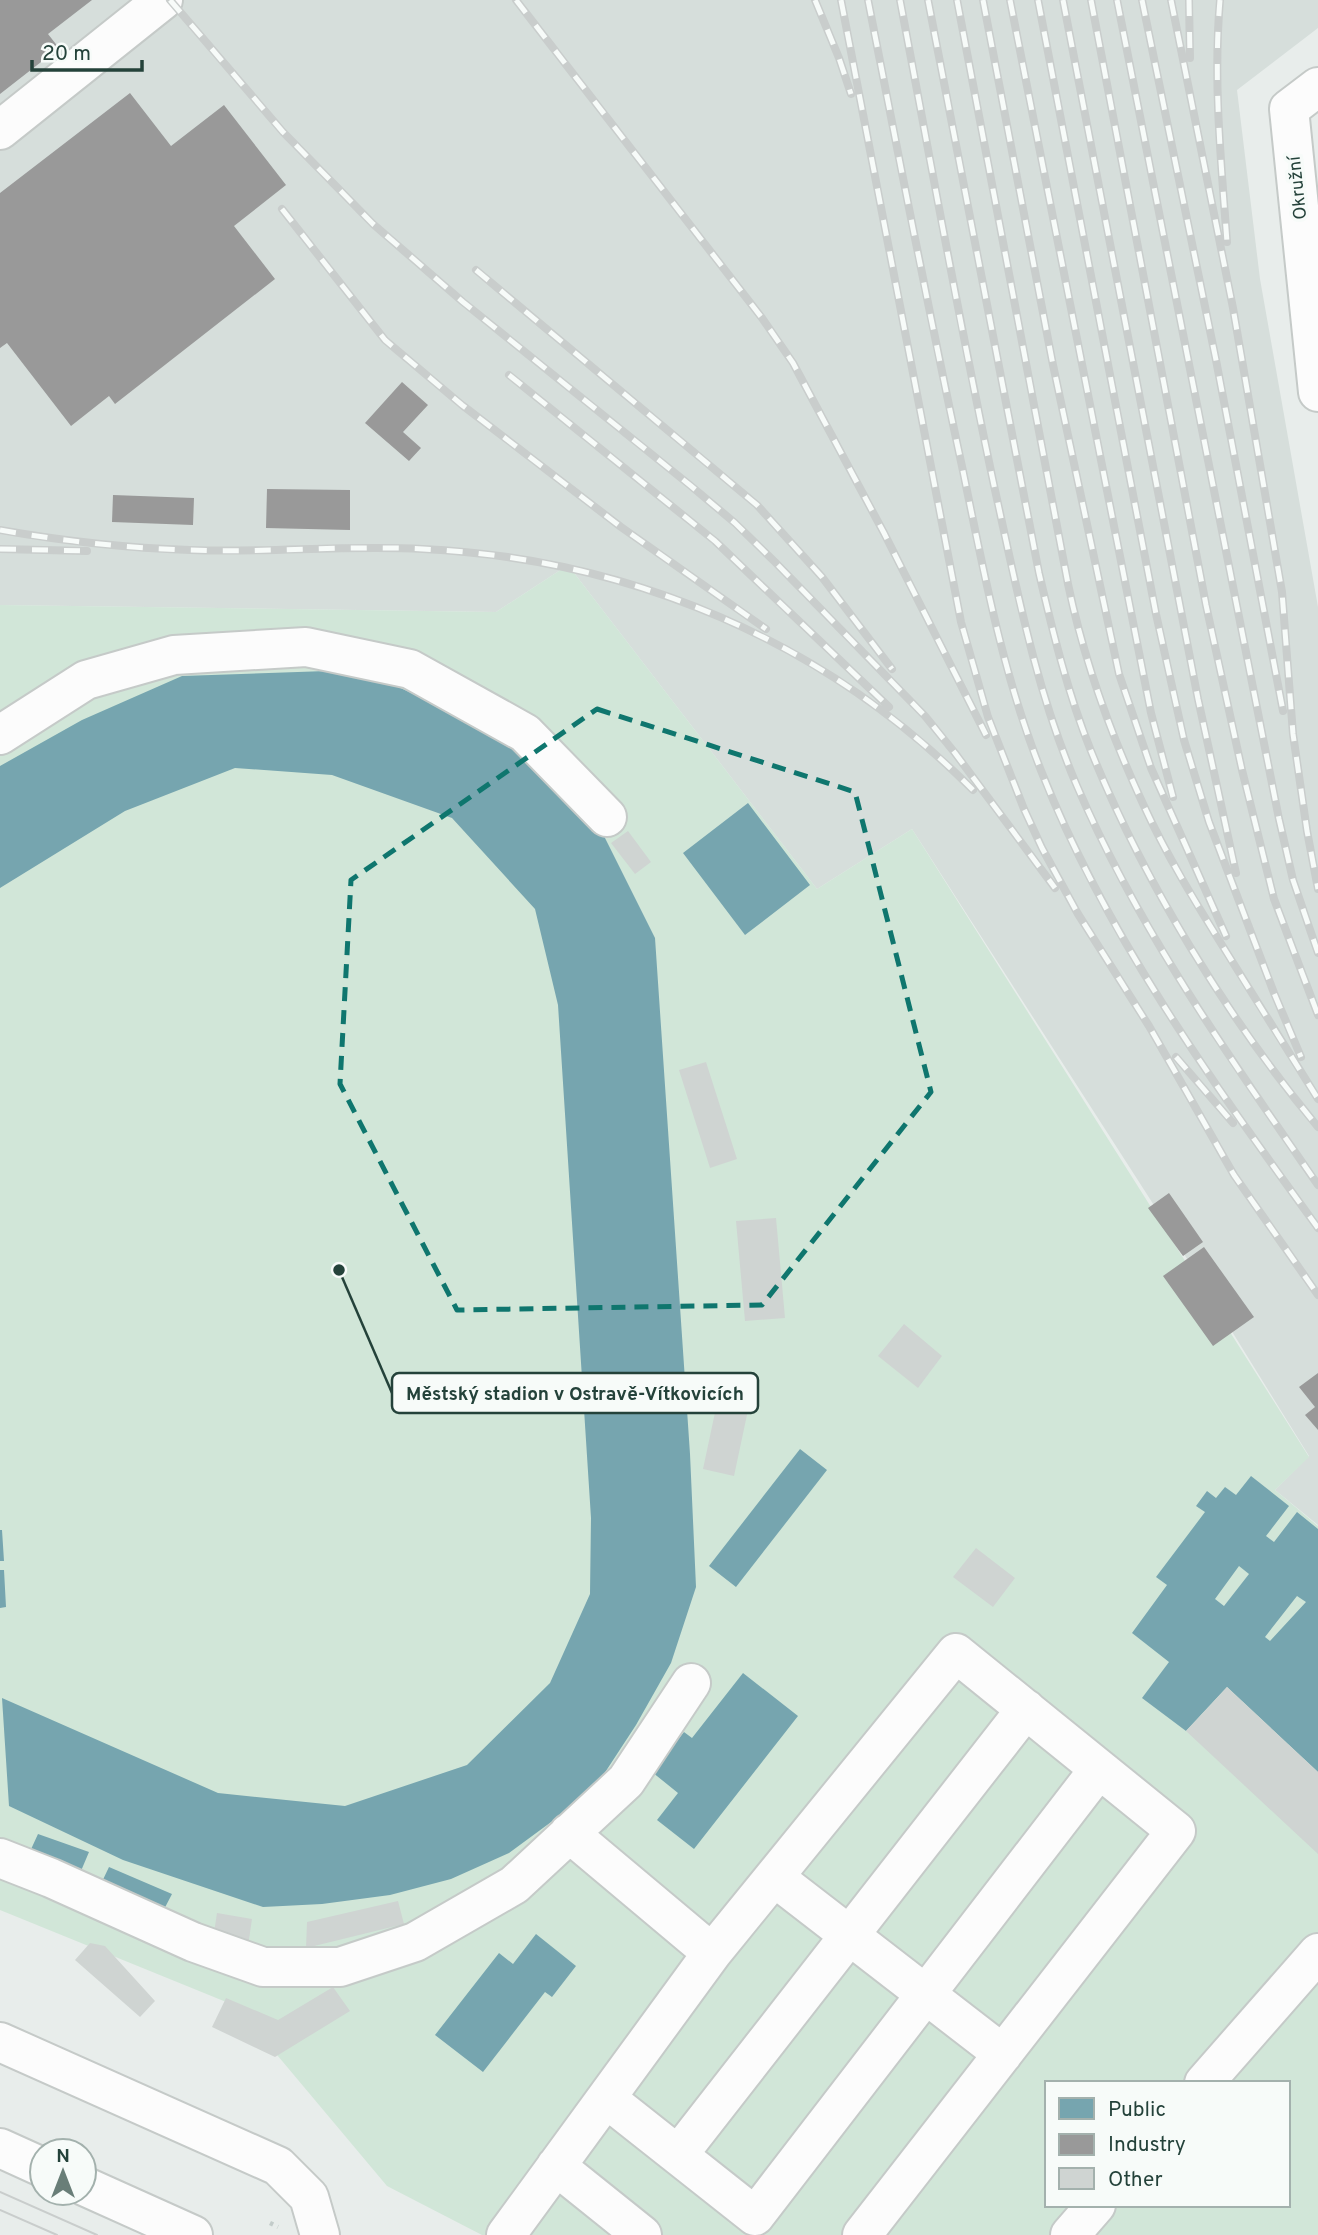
<svg xmlns="http://www.w3.org/2000/svg" width="1318" height="2235" font-family="Overpass,sans-serif">
<rect width="100%" height="100%" fill="#e8edeb"/>
<path fill="#d6dedb" d="M0,0H1318V28L1237,90L1260,279L1318,607V1525L1275,1490L1309,1456L1150,1199L912,829L817,889L568,565L496,612L0,605Z"/>
<path fill="#d1e6d8" fill-rule="evenodd" d="M568,565L817,889L912,829L1309,1457L1275,1490L1318,1526V2235H482L387,2186L236,2006L0,1910V605L496,612ZM1047,2083H1288V2205H1047Z"/>
<path fill="#76a5af" fill-rule="evenodd" d="M327,671L394,685L503,735L595,818L655,938L690,1454L696,1587L671,1663L636,1725L602,1777L562,1814L509,1853L451,1879L390,1895L322,1904L263,1907L123,1860L9,1806L2,1698L218,1793L345,1806L467,1765L550,1683L590,1594L591,1518L558,1005L535,909L452,818L332,775L235,768L125,811L0,888V766L82,720L182,676Z
M748,803L810,885L745,935L683,853Z
M800,1449L827,1470L736,1587L709,1566Z
M1251,1476L1289,1506L1266,1536L1274,1542L1297,1512L1318,1529V1772L1227,1687L1186,1731L1142,1698L1169,1662L1132,1633L1167,1585L1156,1577L1205,1512L1196,1506L1207,1491L1216,1498L1225,1487L1236,1495ZM1239,1566L1249,1574L1224,1606L1215,1599ZM1297,1596L1306,1602L1270,1641L1265,1637Z
M0,1530H2L4,1561H0Z
M0,1570H4L6,1607L0,1608Z
M743,1673L798,1716L694,1849L657,1820L678,1793L652,1772L684,1732L692,1738Z
M38,1834L89,1852L78,1878L27,1858Z
M109,1867L172,1894L159,1919L99,1888Z
M536,1934L576,1966L552,1997L545,1992L483,2072L435,2035L499,1953L513,1964Z"/>
<path fill="#999" d="M0,0H92L48,34L59,48L0,94Z
M130,93L171,146L224,105L286,185L234,226L275,279L115,404L109,396L71,426L7,343L0,348V193Z
M402,382L428,405L403,432L421,448L409,461L365,423Z
M267,489L350,490V530L266,528Z
M113,495L194,498L193,525L112,522Z
M1169,1193L1203,1242L1183,1256L1148,1208Z
M1204,1247L1254,1317L1213,1346L1163,1276Z
M1318,1373V1430L1305,1415L1315,1407L1299,1387Z"/>
<path fill="#cfd4d2" d="M628,831L651,862L635,874L611,843Z
M706,1062L737,1159L710,1168L679,1070Z
M776,1218L785,1318L745,1321L736,1221Z
M904,1324L942,1356L918,1388L878,1356Z
M720,1389L751,1396L734,1476L703,1469Z
M976,1548L1015,1578L993,1607L953,1577Z
M1227,1687L1318,1772V1854L1186,1731Z
M398,1901L404,1924L306,1948L307,1922Z
M217,1913L252,1919L247,1953L212,1946Z
M90,1943L105,1946L155,2001L140,2017L75,1960Z
M333,1987L350,2011L275,2057L212,2027L226,1998L278,2020Z"/>
<g fill="none" stroke-linecap="round" stroke-linejoin="round">
<g stroke="#c5cac8" stroke-width="42">
<path id="minor" d="M1318,87L1289,109L1318,392
M0,130L163,0
M0,735L86,680L174,655L306,647L410,669L525,733L607,817
M569,1833L712,1953L956,1653L1176,1831L862,2235
M0,1858L51,1878L193,1942L263,1967H340L415,1942L514,1885L626,1781L691,1683
M774,1877L1003,2054
M0,2042L278,2166L309,2197L320,2235
M1204,2083L1318,1953
M607,2099L755,2216L1099,1769
M0,2148L42,2167
M678,2155L1026,1709
M556,2166L642,2235
M84,2186L193,2235
M506,2235L712,1953
M1070,2235L1096,2205"/>
</g>
<path stroke="#c3ccca" stroke-width="4.5" stroke-dasharray="3.5 5" stroke-linecap="butt" d="M270,2223L278,2227"/>
<use href="#minor" stroke="#fcfcfc" stroke-width="38"/>
<path stroke="#c9cdcc" stroke-width="2" d="M0,2192L97,2235
M0,2210L57,2235"/>
<g stroke="#c9cdcc" stroke-width="8">
<path id="rail" d="M170,0L283,132L373,224L463,302L691,486L735,523L775,562L925,716L955,753L1055,888
M516,0L762,318L793,363L884,533L986,735
M815,0L839,58L851,94
M841,0L961,622L988,717L1024,809L1042,848L1078,914L1149,1026L1234,1175L1318,1295
M868,0C899,157 929,314 963,471C984,573 1003,676 1042,773C1108,939 1214,1084 1318,1228
M900,0C931,163 960,327 995,490C1017,590 1036,691 1077,786C1140,932 1228,1055 1318,1185
M928,0L1039,573C1053,633 1068,694 1091,751C1144,882 1228,1019 1318,1127
M957,0L1068,584C1084,661 1111,735 1144,806C1166,854 1194,900 1222,945C1254,997 1286,1048 1318,1099
M983,0L1053,365L1119,674L1151,768L1226,936
M1010,0L1151,713L1173,797
M1038,0L1156,614L1184,740L1209,822L1274,993L1301,1057
M1063,0L1198,699L1236,873
M1091,0L1206,605L1242,770L1274,899L1318,1015
M1117,0L1279,819L1293,880L1318,953
M1142,0L1216,360L1283,711
M1171,0L1233,308L1282,592L1293,734L1307,831L1318,889
M1189,0L1190,58
M1220,0C1213,81 1221,161 1227,242
M282,209L385,340L462,405L621,527L766,629
M476,270L757,505L822,577L892,669
M509,375L715,541L889,707
M0,530C63,541 125,548 190,550C267,553 345,545 423,549C632,559 825,641 973,790
M0,549L87,551
M1176,1057L1233,1123"/>
</g>
<use href="#rail" stroke="#f7fbf9" stroke-width="5" stroke-dasharray="16" stroke-linecap="butt"/>
</g>
<path fill="none" stroke="#0f766e" stroke-width="5" stroke-dasharray="14 9" stroke-linejoin="round" d="M597,709L855,792L931,1092L762,1305L457,1310L340,1084L351,880Z"/>
<g text-anchor="middle" stroke-width="7" stroke-linejoin="round" paint-order="stroke">
<g font-size="18" fill="#24423a" stroke="#f7fbf9">
<text transform="translate(1297 188) rotate(-96)" y="6">Okružní</text>
</g>
</g>
<path fill="none" stroke="#24423a" stroke-width="2.5" d="M339 1270L392 1393"/>
<circle fill="#24423a" stroke="#f7fbf9" stroke-width="2.5" cx="339" cy="1270" r="7"/>
<rect fill="#f7fbf9" stroke="#24423a" stroke-width="2.5" x="392" y="1373" width="366" height="40" rx="7"/>
<g font-size="19" text-anchor="middle" font-weight="bold" fill="#24423a">
<text x="575" y="1400">Městský stadion v Ostravě-Vítkovicích</text>
</g>
<rect x="1045" y="2081" width="245" height="126" fill="#f7fbf9" stroke="#a3b1ad" stroke-width="2"/>
<rect x="1059" y="2098" width="35" height="21" fill="#76a5af" stroke="#a3b1ad" stroke-width="2"/>
<text x="1108" y="2116" font-size="21" fill="#24423a">Public</text>
<rect x="1059" y="2134" width="35" height="21" fill="#999999" stroke="#a3b1ad" stroke-width="2"/>
<text x="1108" y="2151" font-size="21" fill="#24423a">Industry</text>
<rect x="1059" y="2168" width="35" height="21" fill="#cfd4d2" stroke="#a3b1ad" stroke-width="2"/>
<text x="1108" y="2186" font-size="21" fill="#24423a">Other</text>
<g transform="translate(63 2172)"><circle r="33" fill="#f7fbf9" stroke="#a3b1ad" stroke-width="2"/>
<path d="M0-5L12 26L0 18L-12 26Z" fill="#697e78"/>
<text y="-10" font-size="19" font-weight="bold" text-anchor="middle" fill="#24423a">N</text>
</g>
<path d="M32 60v10h110v-10" fill="none" stroke="#24423a" stroke-width="3.5"/>
<text x="42" y="60" font-size="21" fill="#24423a" stroke="#f7fbf9" stroke-width="5" paint-order="stroke">20 m</text>
</svg>
